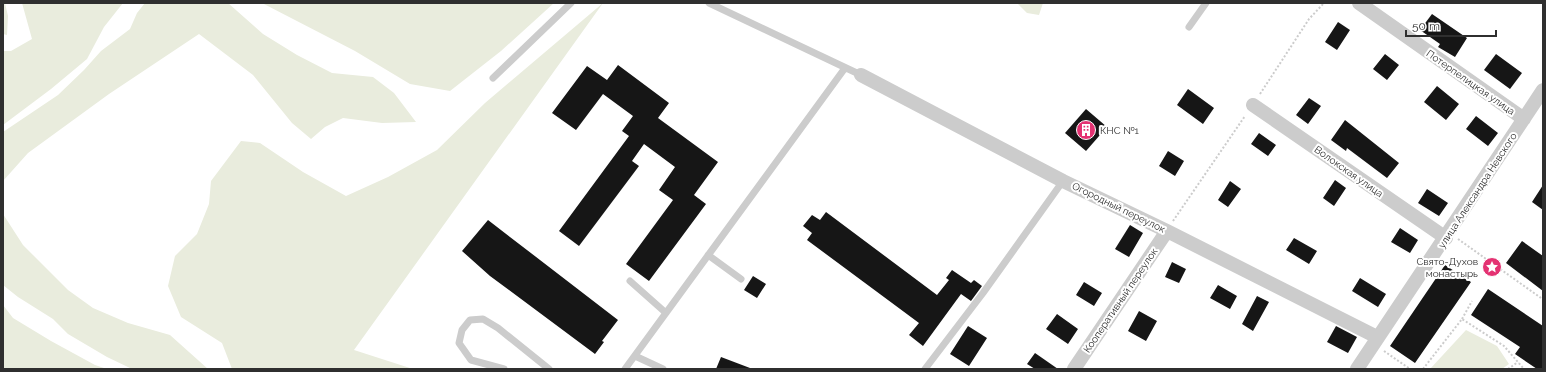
<svg xmlns="http://www.w3.org/2000/svg" width="1546" height="372" font-family="Raleway,sans-serif">
<rect width="100%" height="100%" fill="#fff"/>
<path fill="#e9ecdd" d="M3,3H5L8,16L7,35L3,34Z
M22,3H123L104,27L87,59L51,89L3,125V51H11L32,39Z
M145,3H228L263,34L297,55L332,73L373,77L394,93L416,122L382,123L343,118L325,127L311,139L292,123L253,75L199,34L109,94L28,153L3,181V132L58,95L84,70L101,51L130,29L137,13Z
M262,3H554L501,51L450,91L410,84L355,51Z
M603,3L354,350L413,369H232L222,343L181,317L168,286L175,256L197,234L209,204L211,181L241,141L260,143L303,172L346,196L388,177L437,150L485,103Z
M1017,3H1043L1039,15L1027,13Z
M3,214L23,245L68,290L93,308L128,323L170,335L208,369L130,368L107,357L68,334L53,319L18,297L3,285Z
M3,305L13,318L51,341L95,365L107,369H3Z
M1466,330L1497,346L1509,364L1502,369H1430Z"/>
<path fill="#161616" d="M1432,14L1467,38L1455,57L1438,47L1440,44L1420,30Z
M1338,22L1350,30L1337,50L1325,42Z
M1385,54L1399,65L1387,80L1373,69Z
M1496,54L1522,73L1510,89L1484,70Z
M618,65L669,103L658,118L718,162L694,195L706,204L649,281L626,264L673,200L659,190L675,167L644,144L632,161L639,166L579,246L559,231L629,136L622,131L633,116L603,94L576,130L552,113L587,66L607,80Z
M1437,86L1459,104L1446,120L1424,102Z
M1188,89L1214,108L1203,124L1177,105Z
M1309,98L1321,106L1308,124L1296,115Z
M1086,109L1107,127L1086,151L1065,133Z
M1476,116L1498,133L1488,146L1466,129Z
M1345,120L1399,163L1387,178L1347,148L1346,151L1331,140Z
M1259,133L1276,145L1268,156L1251,144Z
M1168,151L1184,161L1175,176L1159,166Z
M1335,180L1346,188L1334,206L1323,198Z
M1230,181L1241,189L1228,207L1218,200Z
M1543,185V210L1532,202Z
M1427,189L1448,203L1439,216L1418,203Z
M826,212L937,295L949,280L946,278L952,270L971,283L974,280L982,286L971,301L961,294L923,346L909,335L919,323L807,240L812,233L803,226L812,215L820,220Z
M488,220L618,320L602,341L604,342L595,354L490,276L462,251Z
M1130,225L1143,233L1129,257L1115,249Z
M1400,228L1418,240L1410,253L1391,242Z
M1294,238L1317,251L1309,264L1286,250Z
M1522,241L1543,256V291L1506,263Z
M1172,262L1186,269L1179,283L1165,277Z
M1445,265L1471,282L1415,363L1390,346Z
M753,276L766,284L757,298L744,290Z
M1360,278L1386,294L1378,307L1352,291Z
M1084,282L1102,293L1094,306L1076,295Z
M1218,285L1237,296L1230,309L1210,298Z
M1488,289L1543,326V369H1537L1515,354L1520,347L1471,315Z
M1257,296L1269,302L1253,331L1242,324Z
M1139,311L1157,321L1146,341L1128,331Z
M1057,314L1078,329L1068,344L1046,329Z
M968,326L987,338L969,366L950,354Z
M1336,326L1357,337L1348,353L1327,342Z
M1035,353L1058,369H1035L1027,364Z
M721,357L750,368V369H716Z"/>
<g fill="none" stroke-linecap="round" stroke-linejoin="round">
<path stroke="#ccc" stroke-width="2" stroke-dasharray="2 2" stroke-linecap="butt" d="M1260,94L1309,19L1324,3
M1173,221L1245,116
M1458,239L1541,298
M1462,319L1472,301
M1384,351L1410,369
M1423,369L1462,319L1504,346L1524,369
M1508,369L1518,362"/>
<path stroke="#ccc" stroke-width="7" d="M709,3L861,75
M1189,27L1206,3
M493,78L571,3
M708,255L741,279
M630,281L666,313
M635,356L663,369
M504,369L471,360L459,343L462,330L470,320L483,319L498,328L549,369
M625,369L845,68
M925,369L983,293L1063,181"/>
<path stroke="#ccc" stroke-width="14" d="M1359,3L1524,119
M861,75L1063,181L1167,231L1377,337
M1253,105L1446,238
M1074,369L1167,231
M1357,369L1543,90"/>
</g>
<defs>
<g id="building-disc" transform="scale(1)"><circle r="9.5" fill="#e43272" stroke="#fff"/><path d="M-4-6H4V6H1V3H-1V6H-4ZM-2.5-4.3h1.7v1.8h-1.7ZM.8-4.3h1.7v1.8H.8ZM-2.5-1h1.7V.8h-1.7ZM.8-1h1.7V.8H.8Z" fill="#fff"/></g>
<g id="sight-disc" transform="scale(1)"><circle r="9.5" fill="#e43272" stroke="#fff"/><path d="M0-6L1.8-2.2L6-1.7L2.9 1.2L3.7 5.4L0 3.3L-3.7 5.4L-2.9 1.2L-6-1.7L-1.8-2.2Z" fill="#fff"/></g>
</defs>
<g fill-rule="evenodd">
<use href="#building-disc" x="1086" y="130"/>
<use href="#sight-disc" x="1492" y="267"/>
</g>
<g text-anchor="middle" stroke-width="4" stroke-linejoin="round" paint-order="stroke">
<g font-size="10" fill="#2f2f2f" stroke="#fff">
<text transform="translate(1471 82) rotate(35)" y="4">Потерпелицкая улица</text>
<text transform="translate(1349 171) rotate(35)" y="4">Волокская улица</text>
<text transform="translate(1477 190) rotate(-57)" y="4">улица Александра Невского</text>
<text transform="translate(1119 207) rotate(26)" y="4">Огородный переулок</text>
<text transform="translate(1120 300) rotate(-56)" y="4">Кооперативный переулок</text>
</g>
<g font-size="10" fill="#2f2f2f" stroke="#fff" text-anchor="start">
<text x="1100" y="134">КНС №1</text>
<text x="1478" y="265" text-anchor="end">Свято-Духов<tspan x="1478" dy="12">монастырь</tspan></text>
</g>
</g>
<rect width="1546" height="372" fill="none" stroke="#2f2f2f" stroke-width="8"/>
<path d="M1406 30v6h90v-6" fill="none" stroke="#2f2f2f" stroke-width="2"/>
<text x="1412" y="30" font-size="12" fill="#2f2f2f" stroke="#ffffff" stroke-width="3" paint-order="stroke">50 m</text>
</svg>
